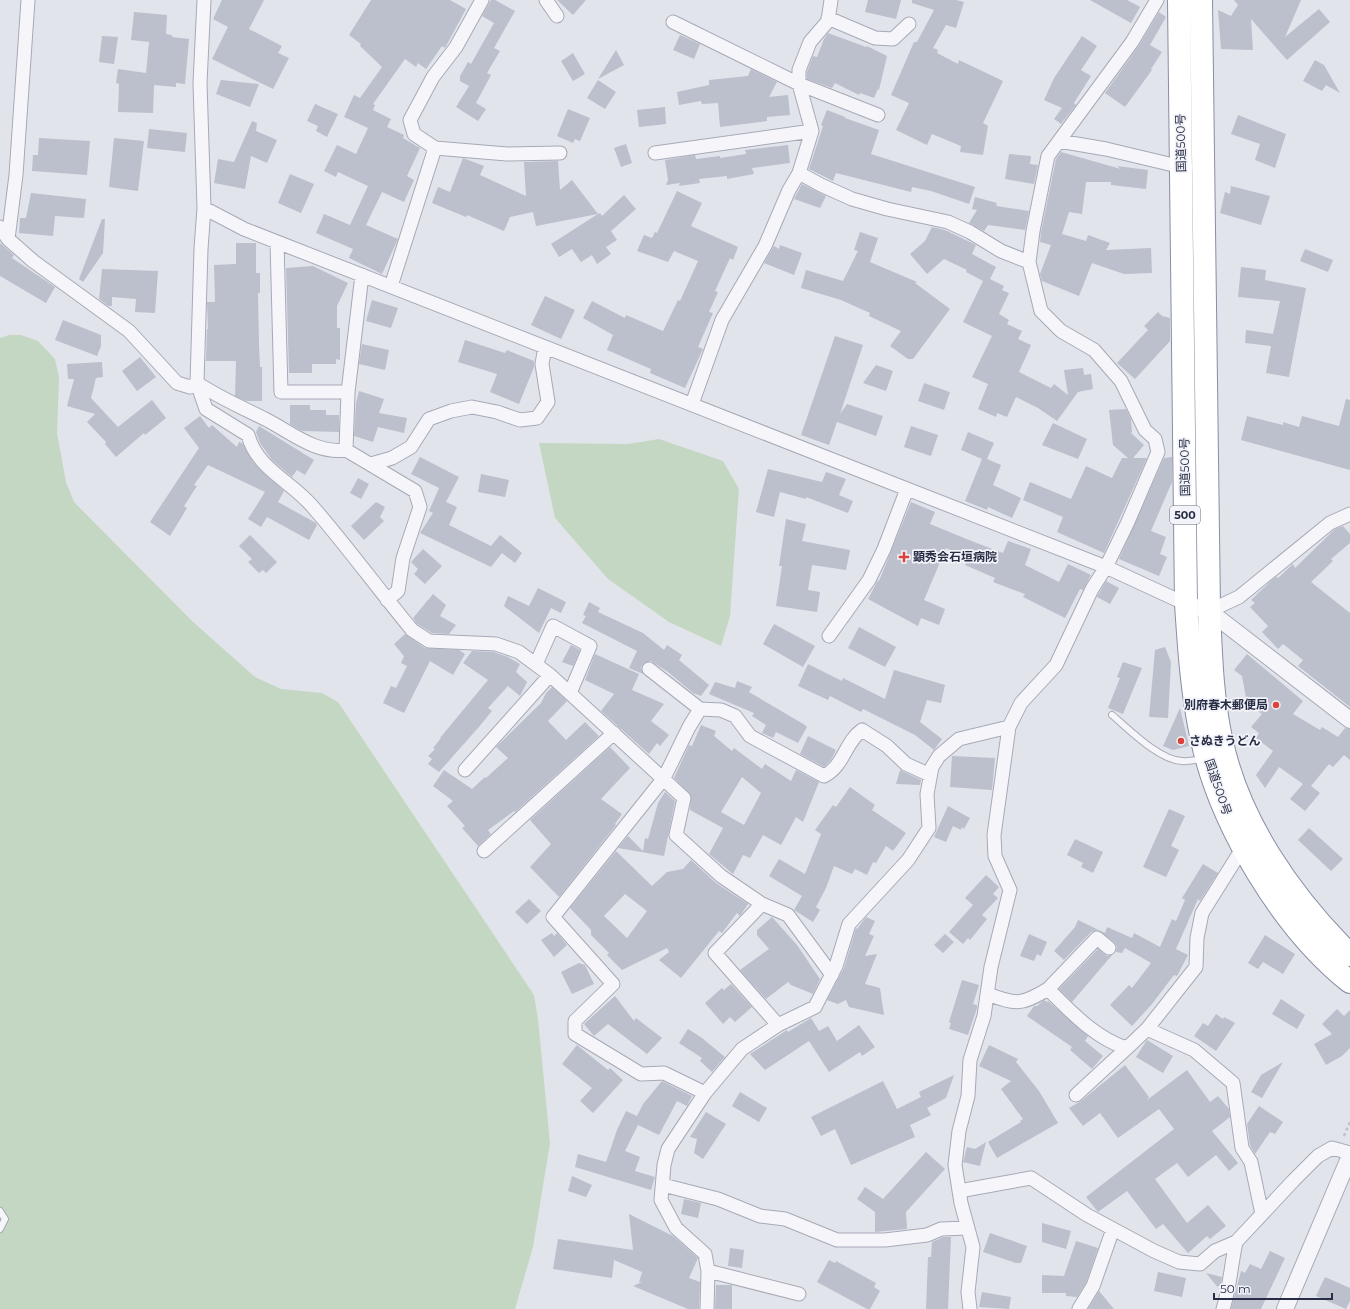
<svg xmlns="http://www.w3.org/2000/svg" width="1350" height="1309" font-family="Montserrat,'Noto Sans JP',sans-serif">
<rect width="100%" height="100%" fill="#e2e4ec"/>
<path fill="#c4d7c2" d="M9,335H21L38,341L55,359L59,377L57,433L66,482L74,502L192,621L255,677L281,689L322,693L338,702L534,995L538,1019L550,1143L533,1247L515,1309H0V338Z
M659,439L723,461L739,489L730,616L721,646L669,622L608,579L555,518L539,443L628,444Z"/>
<path fill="#bcbfcc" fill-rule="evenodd" d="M222,0H264L249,29L282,46L278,53L289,58L273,89L212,59L228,27L213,19Z
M371,0H450L466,9L445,48L442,46L426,69L418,63L416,67L405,59L373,104L375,105L373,110L391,119L387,127L404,135L403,138L420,148L407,176L414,180L404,202L382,192L366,225L398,239L382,274L349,258L353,249L316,233L324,214L350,225L368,186L338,172L336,177L324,171L337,145L356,154L368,128L344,117L354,95L360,98L382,67L360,46L361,44L349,35Z
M491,0H495L515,11L494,48L500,51L487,73L491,75L476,103L486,109L478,121L456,107L469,86L460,81V76L468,62L471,64L494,23L482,16Z
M557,0H586L573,15Z
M868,0H901L896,19L865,12Z
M912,0H956L964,2L956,28L946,25L933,48L938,50L937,53L958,64L959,60L1003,81L983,123L988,126L983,155L960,152L961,146L932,134L927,145L896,130L909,103L891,95L914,42H917L934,10L912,3Z
M1090,0H1127L1140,7L1131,23Z
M1234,0H1301L1285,37L1319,9L1330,22L1287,60L1251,19L1253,50L1221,49L1218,10L1231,16L1238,5Z
M134,12L167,15L166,34L172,35V37L189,39L185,84L176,83V87L154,85L153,113L118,112L119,84L116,83L118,69L146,73L149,42L131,40Z
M1159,12L1166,17L1150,45L1162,52L1151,69L1152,70L1125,107L1105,93L1138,47Z
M828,33L866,47L867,46L887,56L879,90L878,89L874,98L860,93L859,95L835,83L832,88L807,79V72L813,56L817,57L824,39Z
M680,35L700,44L694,59L673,50Z
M102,36L118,37L114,64L99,62Z
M1082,36L1097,46L1081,70L1091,76L1074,103L1076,105L1061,124L1054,119L1062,108L1044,100L1054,78Z
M616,50L624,65L598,79Z
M573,53L585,74L573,81L561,61Z
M1315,60L1324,65L1340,93L1326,85L1322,91L1303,81Z
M751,69L777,82L769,97L788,95L790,115L767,117V121L720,127L718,103L702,104L701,101L679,105L677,92L709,85V80L748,76Z
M221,80L259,84L250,107L216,94Z
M598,80L616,92L605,109L587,98Z
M315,104L338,114L327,137L316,131L318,126L307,121Z
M665,107L666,124L639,127L637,110Z
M568,109L590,118L580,141L575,139L573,143L557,136Z
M827,110L845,117V118L879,130L871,154L975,187L969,204L931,191L912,187L911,192L836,173L833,181L809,169L823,126L821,125Z
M1238,115L1286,134L1275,168L1255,160L1260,144L1231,134Z
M252,121L257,123L256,131L277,140L267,163L251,156L245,189L214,183L218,159L234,162Z
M149,129L187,133L185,152L147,148Z
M39,138L90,141L87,175L32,171L33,155H38Z
M114,138L144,141L138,191L109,187Z
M626,144L632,163L621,167L614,148Z
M788,145L790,163L752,168L754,174L727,179V176L699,179L700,183L679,186L680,183L666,185L668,180L665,160L695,155L696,159L720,156V158L746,154L745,150Z
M1061,152L1121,169L1117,166L1148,170L1146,189L1111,185V182H1086L1082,214L1069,212L1062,234L1086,241L1088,235L1110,243L1106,250L1151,248L1152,273L1124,274L1092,263L1079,296L1042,281L1040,274L1051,245L1040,242L1041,232L1056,159Z
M1009,154L1031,156L1030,164L1038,165L1034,184L1005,179Z
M463,158L484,166L480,175L526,196L524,162L558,161L560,190L572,180L598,214L600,213L602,216L624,195L636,209L611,231L617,240L606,247L611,254L597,264L592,255L581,262L572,249L559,257L551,244L598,214L536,226L533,212L510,217L504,231L467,215L466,217L432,203L438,187L450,192Z
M290,174L314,184L301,213L278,203Z
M802,184L826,196L820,208L794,199Z
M1231,186L1270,196L1261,225L1220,213L1225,192L1230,194Z
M677,191L702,203L691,226L738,247L733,260L730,258L715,291L718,292L709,312L713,313L698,347L703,349L685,388L650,373L651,369L607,350L613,335L583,318L592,301L625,318L626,315L663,331L678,300L680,301L698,261L674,251L668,262L637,251L644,235L652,238L655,232L657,233Z
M31,193L86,199L84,218L55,216L53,236L19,233L20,218H26Z
M975,197L997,203L996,206L1029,211L1025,230L988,225L984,231L969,223L977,210L972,209Z
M102,219H105L103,253L83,282L79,279Z
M932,227L945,230L976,245L972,254L996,267L990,279L1004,286L1002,290L1009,293L999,314L1009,320L1007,324L1022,331L1018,339L1031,345L1019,372L1051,388L1054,384L1068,395L1064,370L1083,368L1084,375L1091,374L1093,389L1078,392L1057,421L1038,408L1016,397L1007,417L997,413L996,417L978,409L988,384L972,377L992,336L963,322L983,281L966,272L967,270L944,259L927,274L910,254L925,241Z
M860,232L878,238L870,262L917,282L915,283L950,309L913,359H908L890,346L901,331L869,316L870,313L841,300L801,288L806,270L843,281L858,251L854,250Z
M0,243L14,255L12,258L55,287L46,303L0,276Z
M236,243H256V273H260V293H258L259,345L260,367H262V401H246L235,396L236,361H206L207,329H208L207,302H215L214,265L236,264Z
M780,245L802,253L794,275L764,263L774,246L779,249Z
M1305,249L1333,260L1328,272L1300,261Z
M313,266L348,283L337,306V328H340V360L336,359V364H312V373H289L286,268Z
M1241,267L1266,270L1265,280L1306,288L1289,377L1266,373L1271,346L1245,343L1246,330L1273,334L1280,301L1238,297Z
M102,269L158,271L155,313L135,312L136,299L112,297V306H108L99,299Z
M545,296L575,310L561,339L531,325Z
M372,300L398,308L391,328L366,321Z
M1158,312L1162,316L1170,318V341L1135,379L1117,363L1148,330L1144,326Z
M63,320L101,335V346L97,356L55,340Z
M835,336L863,345L840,414L847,404L883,416L876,436L837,422L829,445L801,435Z
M465,340L505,353L507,350L534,361V367L519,404L490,392L497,374L458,362Z
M362,344L389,350L385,370L359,364Z
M140,357L156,377L137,391L122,371Z
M102,362L103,377L96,378L91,398L118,427L152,400L166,418L145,435L144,433L116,457L105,444L106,442L87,422L95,414L67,406L74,379H68L67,364Z
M876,365L893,371L886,391L863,383Z
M924,383L950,392L944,410L918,401Z
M359,391L384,399L379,413L407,418L404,433L378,427L373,442L354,436L356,403Z
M1346,399L1350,400V470L1241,440L1247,416L1283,425V422L1299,427L1302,416L1339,426Z
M290,405H310V410H326V415H339V432L303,431L298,429L290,424Z
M1126,409L1131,419L1132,432L1131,433L1144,445L1133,458H1147L1104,553L1057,532L1063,517L1023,500L1030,482L1071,499L1086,466L1112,478L1122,458H1128L1113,445L1109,410Z
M200,416L209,428L212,425L237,447L239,442L243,444L253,462L284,491L278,502L316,523L317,525L309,540L267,517L261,527L248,519L265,492L208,465L194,485L197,486L184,506L187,508L170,536L150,522L199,448L184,428Z
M1053,423L1087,439L1078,459L1042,445Z
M259,426L314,460L305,475L297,470L292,477L272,460L260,443L256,432Z
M911,426L938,435L931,456L904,447Z
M968,432L994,443L987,459L1001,465L993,485L1021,498L1012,518L988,507L987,510L965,501L982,459L961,450Z
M420,457L459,477L446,502L457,507L449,525L491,546L500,535L522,553L515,563L502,553L491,567L420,533L433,513L429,511L439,488L411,474Z
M1172,457V482L1151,531L1166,537L1160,554L1167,557L1159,576L1119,559L1164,458Z
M768,469L822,482L826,472L846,479L839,495L853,501L848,513L806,497V499L780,492L774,517L756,512Z
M481,474L509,480L505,497L478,492Z
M358,478L369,484L361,499L350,493Z
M376,502L385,507L380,517L384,521L364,540L351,526Z
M911,502L935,512L930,524L974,542L1003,553L1008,541L1031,549L1025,565L1059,582L1068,564L1091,575L1083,590L1080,589L1065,618L1023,597L1025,594L993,582L995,578L965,565L968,558L946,548L924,600L945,609L939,625L921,618L918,626L868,599L878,580L879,581Z
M786,519L806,524L802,541L850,550L846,570L812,565L808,590L820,592L817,612L776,606L782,566H779Z
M1343,526L1350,534V543L1331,559L1333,561L1311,582L1350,613V707L1298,666L1303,660L1283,644L1278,649L1262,632L1268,626L1250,607L1255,603L1251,600L1271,581L1276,577L1278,578L1293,564L1295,568L1335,529Z
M250,535L277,562L266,573L263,570L259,573L248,562L252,559L239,546Z
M423,549L442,566L425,584L414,574L418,569L411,562Z
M1106,581L1119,588L1110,604L1097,597Z
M538,588L566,602L561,613L551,608L539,633L504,606L508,596L529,606Z
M433,594L446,605L440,616L456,625L449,634L432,633L417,624L413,618Z
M589,602L600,608L598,612L643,633L664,650L667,645L682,655L679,660L709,685L701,696L693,693L668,672L651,661L643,664L641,668L643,674L629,668L637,651L582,623L586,616L583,615Z
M774,624L815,646L803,667L763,644Z
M859,627L896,647L885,667L848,648Z
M405,634L425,648L459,650L465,654L453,675L430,661L404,713L383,703L391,686L396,688L407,666L401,663L404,656L394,644Z
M571,645L580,650L573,666L562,662Z
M1165,647L1171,662L1168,718L1149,717L1155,650Z
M472,651L494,652L508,657L520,664L516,672L527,682L520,696L508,686L488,708L492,711L478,728L439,772L428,764L432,759L428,756L435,749L433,748L441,738H440L488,680L463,663Z
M595,654L639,674L632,690L664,704L651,721L669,735L660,746L657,743L649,754L601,711L614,694L585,680Z
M1247,654L1303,701L1293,714L1320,730L1322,727L1338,737L1345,728L1350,729V760L1344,755L1333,767L1329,764L1311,786L1320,793L1305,811L1290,799L1303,784L1279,767L1265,788L1256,775L1273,751L1256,738L1259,733L1251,727L1262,714L1247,703L1242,676L1234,670Z
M1123,662L1142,668L1123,714L1108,708L1120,678L1117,677Z
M808,664L842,681L843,678L885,699L894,670L945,685L941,703L927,700L920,722L942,739L934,750L915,735L863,709L861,712L830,696L828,700L798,686Z
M737,681L752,687L749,692L805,725L807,727L798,743L776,732L773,738L762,733L766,725L752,716L754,713L709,694L715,682L735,688Z
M552,687L567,701L548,721L566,740L585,722L599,736L515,812L514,811L488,830L491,834L478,846L462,828L465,826L447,806L453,801L433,786L444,770L472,789L485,777L486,778L508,758L496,747L541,703L546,693Z
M1180,708L1189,746L1173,750L1163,746Z
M701,725L716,731L714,736L732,751L734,748L762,769L765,764L791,781L796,770L819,782L803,822L796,817L781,845L763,835L750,858L743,855L733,874L709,854L723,828L690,810L691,795L674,778L689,745L692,746ZM742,777L761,793L744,825L721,812Z
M808,736L836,750L831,760L824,767L800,754Z
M610,747L630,768L601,799L622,814L615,824L616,825L559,897L530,867L551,844L530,820Z
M952,756L995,758L992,790L950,787Z
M900,770L921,780L920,785L896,784Z
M850,787L875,805L872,810L906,833L893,851L886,846L876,863L873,862L867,875L855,869L852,874L834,866L826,888L816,907L820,910L813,922L794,910L802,896L769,876L779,859L805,874L821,834L815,830L833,805L836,807Z
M665,792L675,801L664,856L618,848L628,836L643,851L645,838L648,839L658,803Z
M948,806L970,818L964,829L962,827L961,830L953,826L946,842L934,837Z
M1169,809L1185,816L1171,846L1179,850L1166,877L1143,867Z
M1309,828L1343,859L1331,871L1298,840Z
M1075,839L1103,852L1093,873L1081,867L1083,863L1067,855Z
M616,851L652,886L667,872L683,869L691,860L716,883L748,904L740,916L737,913L722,933L719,931L681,978L659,960L669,952L667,948L622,970L607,955L609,953L591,935V930L570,908ZM625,894L647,911L627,938L604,916Z
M1203,864L1218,873L1200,901L1198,899L1176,949L1188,955L1177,976L1174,975L1152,1004L1132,1026L1110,1005L1129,985L1132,988L1151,963L1125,948L1122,953L1116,952L1117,946L1114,942L1098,930L1091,932L1064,960L1054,951L1075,927L1078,920L1105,933L1107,927L1132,938L1134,933L1160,947L1172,919L1176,921L1185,900L1182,898Z
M986,875L999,887L993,894L998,898L982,915L987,919L970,940L968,938L963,944L949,932L973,905L965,898Z
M529,899L541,911L527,924L515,912Z
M772,917L797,945L820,979L813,994L791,985L788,982L766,999L740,970L769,949L757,935V930Z
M866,917L875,921L869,934L874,936L865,956L877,954L865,984L880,988L884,1015L849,1007L846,1000L838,1004L840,1005L827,1000L844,968L856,928L857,929Z
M552,933L554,936L557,933L567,945L554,957L541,940Z
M945,934L954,942L943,953L934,945Z
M1029,934L1047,942L1041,956L1037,954L1034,961L1020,956Z
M1265,935L1295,954L1283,974L1263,962L1258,969L1248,963Z
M1098,949L1107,956L1113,954L1072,1002L1059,989Z
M579,963L585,965L594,984L572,994L561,972Z
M962,980L979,985L973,1004L977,1005V1008L968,1035L949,1029L951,1023L949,1022Z
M731,984L752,1007L735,1022L730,1017L723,1024L705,1003L722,988L724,990Z
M615,996L634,1021L636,1018L662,1038L647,1054L608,1024L594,1036L584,1024Z
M1281,999L1305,1015L1297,1029L1272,1014Z
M1044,1000L1047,1002L1048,1001L1088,1036L1085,1041L1103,1056L1092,1069L1070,1050L1072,1047L1027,1016L1034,1006H1037Z
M1337,1009L1344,1016L1350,1010V1048L1342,1056L1326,1065L1314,1044L1332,1034L1322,1024Z
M1216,1014L1223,1019L1224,1017L1235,1023L1216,1051L1194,1036L1203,1023L1208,1026Z
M811,1018L819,1031L828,1026L837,1041L859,1025L875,1047L862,1056L860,1052L829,1072L809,1041L765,1070L750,1054L787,1030L788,1032Z
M688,1029L702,1038L725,1057L712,1072L700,1061L702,1058L679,1043Z
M1147,1040L1173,1056L1163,1073L1136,1057Z
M577,1045L608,1070L610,1068L623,1080L593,1113L580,1101L592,1088L562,1064Z
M989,1045L1018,1059L1016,1062L1039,1091L1058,1123L997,1158L988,1142L1021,1122L1020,1121L1023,1119L1001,1089L1011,1081L979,1066Z
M1283,1062L1262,1098L1251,1092L1261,1075Z
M1125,1065L1149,1097L1147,1100L1187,1070L1210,1102L1218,1096L1229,1109L1230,1117L1212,1131L1238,1163L1229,1171L1216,1155L1188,1177L1177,1163L1155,1179L1187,1223L1208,1205L1226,1226L1210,1239L1207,1236L1188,1253L1163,1224L1156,1229L1127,1191L1098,1212L1086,1197L1174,1129L1159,1109L1118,1138L1100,1113L1083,1126L1069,1108L1081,1101Z
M954,1075L946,1098L927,1108L931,1115L910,1125L915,1137L851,1165L835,1129L821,1136L811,1117L883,1081L897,1109L921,1097L919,1092Z
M662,1081L692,1096L687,1106L677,1101L659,1135L638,1125L625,1151L640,1157L635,1171L655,1177L651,1190L575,1167L578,1154L606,1162L617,1130L626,1111L637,1116L643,1104Z
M740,1092L767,1108L759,1122L732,1106Z
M1259,1106L1283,1122L1275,1134L1270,1132L1255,1154L1250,1145L1247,1124Z
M706,1112L726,1124L703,1159L694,1153L697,1139L690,1137Z
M986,1142L980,1166L963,1162L967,1147L975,1149Z
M926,1152L945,1169L906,1212L907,1229L875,1232V1212L857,1199L865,1187L883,1199Z
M572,1176L592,1185L586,1197L568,1191Z
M684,1199L701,1203L698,1218L681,1214Z
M629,1214L673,1236L698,1258L689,1278L700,1282L699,1309H688L633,1286L642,1282H639L642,1272L614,1260L612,1278L553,1269L558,1239L633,1250Z
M1042,1223L1071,1231L1066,1249L1042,1242Z
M990,1233L1027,1246L1021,1263H1016L983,1252Z
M943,1237H951L948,1309H926L928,1257H931L932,1242Z
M1076,1241L1098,1248L1086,1283L1077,1297L1066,1296V1293H1042V1275L1064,1276Z
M730,1248L744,1250L742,1268L728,1266Z
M1270,1251L1285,1258L1261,1309H1231L1241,1271L1245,1273L1250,1264L1261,1269Z
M829,1260L835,1263L836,1261L876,1283L874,1287L880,1291L870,1309H867L817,1282Z
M1158,1272L1186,1278L1182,1297L1154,1291Z
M1206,1273L1222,1277L1220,1290Z
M1325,1277L1350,1288V1301L1346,1309L1316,1296Z
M716,1285H732V1309H715Z
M1099,1291L1114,1309H1088Z
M982,1292L1011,1297L1009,1309L979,1307Z"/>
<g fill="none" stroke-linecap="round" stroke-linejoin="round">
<g stroke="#a6a9b7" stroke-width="8">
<path id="service" d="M1112,715C1130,730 1159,760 1182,761C1189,762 1197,759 1204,759
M0,1211L5,1219L0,1229"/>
</g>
<g stroke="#a6a9b7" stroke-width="15">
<path id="minor" d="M546,0L557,16
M828,18L875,38L893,39L909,24
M673,22L799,84L878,115
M1059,141L1106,149L1186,168
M435,148L507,154L560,153
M655,153L812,131
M204,208L244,229L1106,567L1186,604
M0,227L8,239L33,261L129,331L177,383L190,387L197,383L201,249L204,208L200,83L204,0
M8,239L16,175L28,0
M277,242L281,392H348
M1029,262L1033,231L1048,156L1132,42L1157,0
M391,286L435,148L414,134L410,120L433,77L456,47L482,0
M197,383L206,409L248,435C257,469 291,481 312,506C347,546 378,589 412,630L429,641L496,644L519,652L550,675L684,798L676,835L721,876L762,904L788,915L832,975
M197,383C220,398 241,407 265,419C291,432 315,454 346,450L415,491L420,507L403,558L398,591L387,600
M692,404L722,320L765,246L789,190L799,173L812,131L799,84V70L810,42L828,21L831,0
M346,450L348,392L362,275
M371,464L392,458L411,447L429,419L451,411L472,407L497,412L520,420L537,418L548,402L542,364L545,347
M1209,611L1239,597L1330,523L1350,514
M829,636L869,580L884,549L907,489
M536,664L553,626L590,646L570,693
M649,669L700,709
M465,770L550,675
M484,851L614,733
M762,904L715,953L778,1025
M1048,989L1097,938L1109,948
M988,994C1016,1005 1022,1005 1048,989C1070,1011 1096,1039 1127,1048L1147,1029L1196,967L1197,938L1202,913L1242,849
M1147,1029L1194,1050L1233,1083L1242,1148L1251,1162L1262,1214
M705,1093L664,1073L641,1074L575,1034V1021L613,984L553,917L664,778L689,727L700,709L721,710L735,716L750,736L824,776C844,766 845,742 862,730L887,746L906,764L930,775
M1076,1095L1127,1048
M663,1185L718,1199L760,1216L785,1219L837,1240H885L927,1235L941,1229L968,1228
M959,1191L1031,1178L1087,1215L1154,1251L1179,1262L1200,1264L1215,1251L1236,1242L1293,1181L1318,1156L1332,1148L1350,1153
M708,1271L799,1294
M707,1309L708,1271L705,1254L676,1228L661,1200L664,1165L668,1149L705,1093L742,1049L778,1025L815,1007L836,966L849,924L908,860L929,828L927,794L932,767L939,756L959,739L1009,727L1021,703L1056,665L1092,589L1106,567L1127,524L1158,452L1155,439L1145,430L1121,381L1094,350L1061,331L1041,311L1029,262L1001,251L970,232L948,222L887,209L852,199L821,185L799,173
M970,1309L968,1292L973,1247L961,1203L955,1165L959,1131L968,1096L970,1060L984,1016L991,967L1010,890L995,856L994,835L1009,727
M1079,1309L1093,1286L1113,1229
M1223,1309C1230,1287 1231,1265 1236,1242"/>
</g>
<g stroke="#a6a9b7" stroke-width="18">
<path id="tertiary" d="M1186,604L1209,611L1350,720
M1285,1309L1350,1156"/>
</g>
<g stroke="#888ea4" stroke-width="24">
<path id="trunk" d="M1179,0L1186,604C1189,650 1192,695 1202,740C1220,824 1282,928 1350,982
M1201,0L1209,611C1211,654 1212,696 1221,738C1238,821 1291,896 1350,955"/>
</g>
<path stroke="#c0c2cb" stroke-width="2.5" stroke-dasharray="3 3" stroke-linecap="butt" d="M1344,1136L1350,1122"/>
<use href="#service" stroke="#f6f6fa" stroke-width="6"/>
<use href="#minor" stroke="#f6f6fa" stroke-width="13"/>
<use href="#tertiary" stroke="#f6f6fa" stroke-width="16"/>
<use href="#trunk" stroke="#fff" stroke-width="22"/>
</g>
<g fill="#dc423c" stroke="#f2f4f9" stroke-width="1.5">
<path d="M902 551h4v4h4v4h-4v4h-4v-4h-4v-4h4z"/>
<circle cx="1276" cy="705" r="4"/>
<circle cx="1181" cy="741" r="4"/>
</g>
<g text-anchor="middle" stroke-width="3.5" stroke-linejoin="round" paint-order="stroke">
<rect fill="#f2f4f9" stroke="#65697c" stroke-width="1" x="1170" y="506" width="30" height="18" rx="3"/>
<g font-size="11" font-weight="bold" fill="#282d46">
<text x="1185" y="519">500</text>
</g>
<g font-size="12" fill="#282d46" stroke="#f2f4f9">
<text transform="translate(1181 143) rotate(-91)" y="4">国道500号</text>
<text transform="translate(1185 467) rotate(-91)" y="4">国道500号</text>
<text transform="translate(1218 787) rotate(71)" y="4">国道500号</text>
</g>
<g font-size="12" font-weight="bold" fill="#282d46" stroke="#f2f4f9" text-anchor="start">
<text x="913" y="561">顕秀会石垣病院</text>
<text x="1268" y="709" text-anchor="end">別府春木郵便局</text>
<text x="1189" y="745">さぬきうどん</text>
</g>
</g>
<path d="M1214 1293v6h118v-6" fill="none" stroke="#282d46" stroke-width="2"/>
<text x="1220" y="1293" font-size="12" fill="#282d46" stroke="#f2f4f9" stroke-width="3" paint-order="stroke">50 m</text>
</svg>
